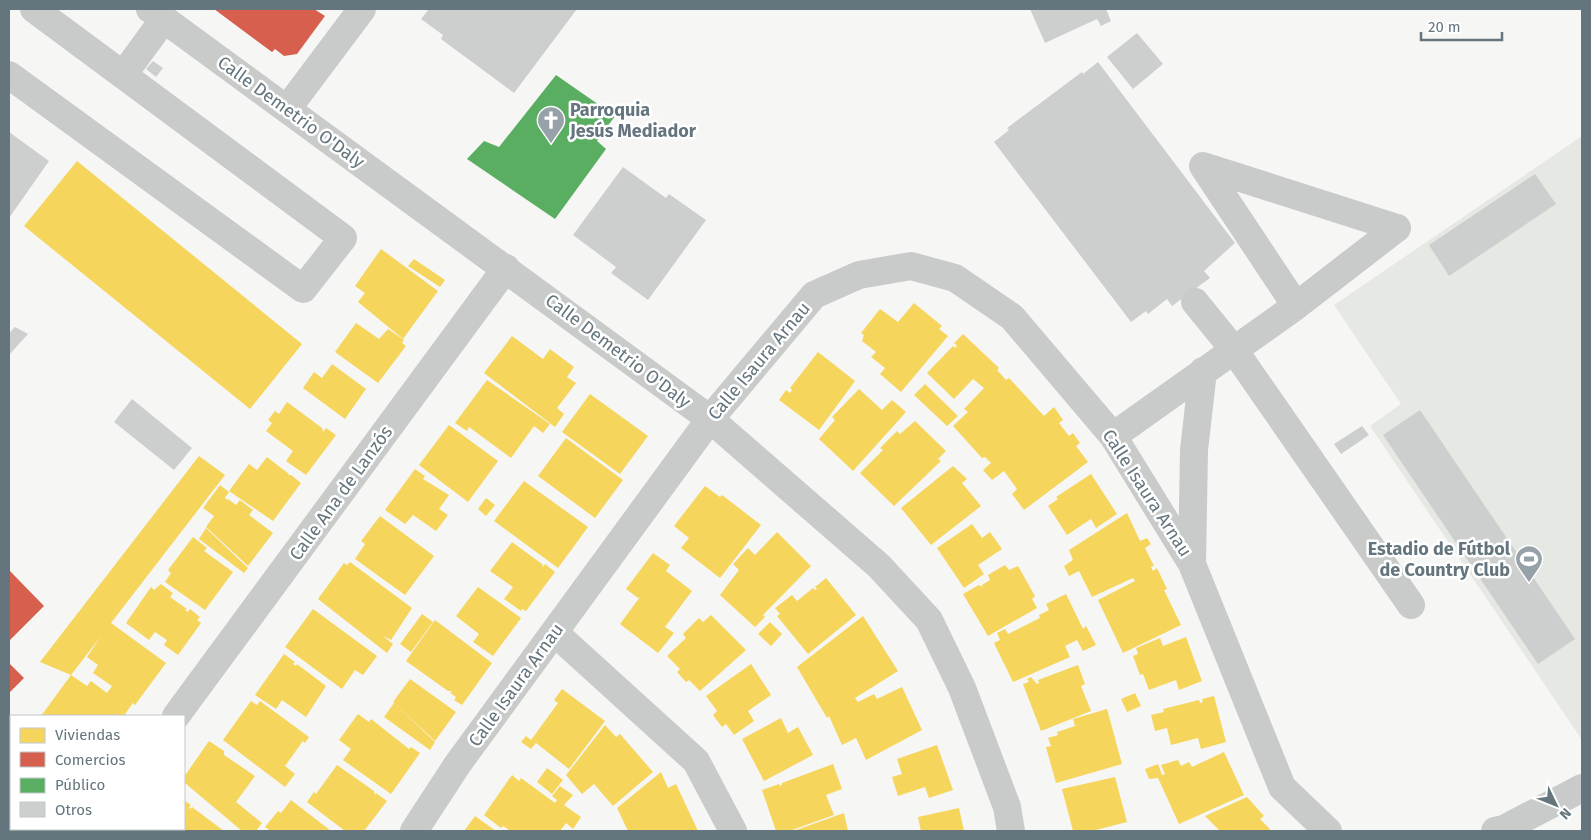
<svg xmlns="http://www.w3.org/2000/svg" width="1591" height="840" font-family="'Fira Sans',sans-serif">
<rect width="100%" height="100%" fill="#f6f6f5"/>
<path fill="#e5e8e3" d="M1582,136V740L1370,426L1401,404L1334,305Z"/>
<path fill="#f6d55c" d="M77,161L302,344L250,409L24,226Z
M381,249L438,291L403,339L358,302L365,293L355,286Z
M414,259L445,280L440,287L408,266Z
M914,303L942,326L939,329L948,336L901,392L880,374L885,368L871,357L876,352L862,341L864,335L861,333L880,309L898,322Z
M356,323L379,339L388,329L404,340L402,343L406,346L378,383L335,352Z
M963,334L999,368L997,370L1006,380L1009,378L1044,416L1054,407L1063,420L1059,423L1069,436L1073,433L1080,443L1076,446L1088,462L1024,510L1012,494L1017,489L1004,471L992,480L983,470L991,463L985,457L982,458L953,426L968,412L964,409L984,388L973,379L954,399L927,373L953,346L955,348L957,346L954,343Z
M512,336L543,359L550,349L574,367L567,377L576,383L557,408L564,414L555,427L484,373Z
M818,352L855,381L819,430L779,400L786,390L790,393L792,390L790,388Z
M332,364L366,389L345,419L303,388L314,372L322,378Z
M487,380L550,424L543,433L534,426L511,458L469,427L467,431L455,423Z
M925,384L958,416L947,426L914,395Z
M859,389L882,410L892,400L906,412L853,471L819,439L835,420L832,417Z
M590,394L648,436L620,474L562,432Z
M287,402L322,428L323,432L326,428L336,435L306,475L286,461L293,451L266,431L272,423L268,420L275,411L279,414Z
M915,421L946,451L938,459L941,461L894,506L860,473L883,450L880,448L897,431L900,434Z
M449,425L498,461L468,502L419,465Z
M566,438L623,480L595,518L538,476Z
M199,456L225,475L111,623L166,663L135,705L133,703L125,714L128,716H41L71,675L87,686L91,681L107,693L112,686L93,673L98,665L87,657L101,636L71,675L40,662Z
M267,457L289,474L288,475H291L301,483L273,521L229,491L249,464L257,470Z
M953,466L967,479L962,483L981,506L931,545L901,508Z
M415,469L425,476L423,479L449,495L439,509L448,515L436,531L413,515L405,524L385,510Z
M1091,474L1117,514L1096,528L1091,519L1067,535L1048,506L1058,499L1056,497Z
M524,481L588,527L558,568L494,521Z
M220,485L229,492L225,498L227,500L228,499L236,505L240,500L253,510L249,515L273,533L248,566L206,527L214,516L203,508Z
M705,486L720,497L722,495L761,525L720,578L681,548L689,538L674,526Z
M486,498L495,505L486,516L478,509Z
M1127,513L1140,541L1147,538L1151,544L1145,548L1154,566L1151,567L1153,571L1157,568L1167,589L1164,590L1181,625L1123,653L1098,600L1135,581L1133,578L1092,597L1079,571L1069,576L1064,566L1073,560L1069,550Z
M380,516L434,556L405,595L355,559L365,544L361,541Z
M972,524L982,538L990,532L1002,549L978,565L984,574L964,588L937,548Z
M206,528L248,568L244,573L199,539Z
M777,532L811,566L763,615L765,617L755,627L720,595L739,570L733,564L748,548L755,555Z
M193,537L207,548L204,551L233,572L205,610L165,582L171,573L168,570Z
M512,542L542,564L543,567L545,564L555,572L526,611L522,609L521,611L504,599L513,587L490,571Z
M653,553L670,565L666,571L692,591L665,627L674,633L658,653L620,624L640,597L638,598L626,589Z
M350,562L412,608L391,640L383,636L393,644L387,653L318,599L344,563L347,565Z
M1005,565L1009,570L1018,566L1035,596L1032,599L1037,608L988,636L963,594L979,585L983,587L982,585L990,580L988,575Z
M826,578L856,615L808,654L777,616L780,614L775,608L792,595L797,601L813,588L815,590L817,589L815,587Z
M161,584L173,593L170,597L187,609L185,610L188,612L190,609L200,617L197,620L201,623L178,655L164,645L167,640L155,632L149,640L126,623L151,587L154,590Z
M478,587L521,618L493,656L473,642L479,634L456,616Z
M1066,594L1083,629L1086,626L1096,645L1083,651L1077,640L1065,646L1070,657L1013,682L994,643L1000,640L997,633L1005,629L1008,634L1040,618L1039,615L1049,610L1046,604Z
M313,609L377,656L363,675L355,670L342,689L285,647Z
M422,614L433,622L411,652L400,644Z
M711,615L746,650L700,691L689,680L686,682L677,672L680,669L667,656L686,638L683,634L699,618L703,622Z
M863,616L898,671L855,698L858,702L874,694L877,699L902,687L922,730L866,760L856,738L842,745L829,716L827,718L797,667Z
M435,620L492,663L462,705L454,700L456,697L450,693L452,691H448L406,661Z
M770,622L782,634L771,646L758,634Z
M1186,637L1202,681L1179,690L1176,680L1149,690L1143,674L1140,675L1133,656L1138,654L1136,648L1160,638L1163,646Z
M284,654L295,662L293,664L296,666L297,664L326,686L306,717L282,700L276,709L255,695Z
M751,664L771,695L748,711L754,721L734,735L726,724L722,727L713,715L717,711L706,696Z
M1078,665L1085,684L1081,686L1091,711L1041,731L1023,684L1029,682L1027,679L1031,677L1037,684L1039,683L1038,680Z
M410,679L456,712L435,741L393,702Z
M562,689L605,721L569,769L536,743L531,749L521,742L526,736L531,740L558,703L554,700Z
M1135,693L1141,706L1127,712L1121,699Z
M1214,696L1226,742L1201,749L1198,738L1171,745L1167,728L1155,731L1151,715L1164,712L1163,709L1199,700L1200,703L1203,702L1202,699Z
M251,701L257,705L260,701L309,737L305,743L303,741L285,766L295,774L285,787L223,740Z
M394,703L435,742L430,750L384,717Z
M1107,709L1122,764L1056,783L1046,747L1051,746L1048,738L1058,735L1057,732L1075,726L1073,719Z
M358,714L369,722L371,719L409,749L411,747L420,753L391,794L343,760L351,749L339,740Z
M781,718L788,733L798,727L813,755L764,781L742,739Z
M605,725L616,737L620,734L653,772L613,806L594,784L582,794L566,775Z
M209,741L224,751V755L255,776L236,802L262,823L256,831H242L185,783L184,777Z
M937,745L953,790L929,798L925,787L898,796L892,777L902,774L897,759Z
M1224,752L1244,795L1179,824L1158,778L1149,779L1145,769L1158,764L1162,775L1165,774L1161,765L1178,760L1181,766L1189,762L1192,767Z
M833,764L842,789L826,795L834,815L789,831H776L762,790L779,784L780,786L782,785V783Z
M337,765L374,791L375,795L376,793L387,801L364,831H345L307,802L314,792L316,794Z
M547,768L563,780L552,794L537,782Z
M661,772L668,788L676,784L698,831H628L617,808Z
M512,775L519,781L521,778L555,803L557,800L552,796L560,786L573,795L564,805L581,817L573,829L566,823L560,831H511L503,826L501,828L484,815Z
M1115,777L1127,822L1092,831H1073L1062,789Z
M1247,797L1264,816L1260,819L1270,829L1268,831H1218L1219,830L1205,816Z
M184,800L191,805L189,807L190,809L192,807L224,831H154L156,829H184Z
M291,800L331,831H271L265,827L278,811L281,813Z
M959,808L964,831H921L918,817Z
M844,813L848,831H793Z
M475,816L496,831H464Z
M9,818L11,821V829H19L21,831H9Z"/>
<path fill="#d6604d" d="M214,9H314L325,16L297,54L284,56L275,49L272,52Z
M9,570L44,606L9,641Z
M9,663L24,678L9,693Z"/>
<path fill="#5aae61" d="M556,75L615,116L597,141L606,149L555,219L467,159L484,141L499,147Z"/>
<path fill="#cdcece" d="M429,9H577L514,93L441,39L443,35L421,19Z
M1030,9H1106L1111,21L1101,26L1097,19L1045,43Z
M1137,33L1163,64L1133,89L1107,57Z
M153,61L163,68L156,77L146,69Z
M1098,62L1235,243L1204,271L1210,278L1172,306L1167,299L1148,314L1146,311L1131,322L994,142L1009,130L1007,128L1082,72L1083,74Z
M9,132L49,161L9,218Z
M623,167L666,198L669,194L706,220L648,300L611,273L616,267L573,235Z
M1535,174L1556,204L1449,276L1429,245Z
M15,327L28,334L9,355V333Z
M132,399L192,448L174,470L114,422Z
M1420,410L1575,639L1538,664L1383,435Z
M1362,426L1369,435L1341,454L1334,444Z"/>
<g fill="none" stroke-linecap="round" stroke-linejoin="round">
<path stroke="#c9caca" stroke-width="28" d="M150,9L710,419L879,566L929,620L962,688L1007,807L1011,831
M9,75L303,289L343,238L34,9
M123,75L164,19
M287,109L362,9
M1195,302L1234,350L1411,605
M1296,306L1203,166L1397,228
M1113,436L1296,306L1397,228
M1192,564L1194,450L1203,371
M555,633L696,761L733,831
M176,716L506,268
M9,762L11,764
M76,829L79,831
M414,831L457,765L710,419L814,295L859,275L911,266L955,278L1012,317L1113,436L1192,564L1282,787L1328,831
M1495,831L1504,829L1582,788"/>
</g>
<defs>
<g id="church-pin" transform="scale(1.4375)"><path d="M0 17L-7.5 6A9.5 9.5 0 1 1 7.5 6Z" fill="#97a2a8" stroke="#fff"/><path d="M-1.2-6h2.4v3.5h3.3v2.4h-3.3V6h-2.4V-.1h-3.3v-2.4h3.3Z" fill="#fff"/></g>
<g id="stadium-pin" transform="scale(1.4375)"><path d="M0 17L-7.5 6A9.5 9.5 0 1 1 7.5 6Z" fill="#97a2a8" stroke="#fff"/><path d="M0-5a6.5 5 0 1 0 0 10a6.5 5 0 1 0 0-10ZM-3.5-1.8h7v3.6h-7Z" fill="#fff"/></g>
</defs>
<g fill-rule="evenodd">
<use href="#church-pin" x="551" y="120"/>
<use href="#stadium-pin" x="1529" y="559"/>
</g>
<g text-anchor="middle" stroke-width="5" stroke-linejoin="round" paint-order="stroke">
<g font-size="18" font-weight="bold" fill="#64757e" stroke="#fff" text-anchor="start">
<text x="570" y="116">Parroquia<tspan x="570" dy="21">Jesús Mediador</tspan></text>
<text x="1510" y="555" text-anchor="end">Estadio de Fútbol<tspan x="1510" dy="21">de Country Club</tspan></text>
</g>
<g font-size="18" fill="#64757e" stroke="#fff">
<text transform="translate(291 112) rotate(36)" y="6">Calle Demetrio O'Daly</text>
<text transform="translate(618 351) rotate(37)" y="6">Calle Demetrio O'Daly</text>
<text transform="translate(759 361) rotate(-50)" y="6">Calle Isaura Arnau</text>
<text transform="translate(341 493) rotate(-54)" y="6">Calle Ana de Lanzós</text>
<text transform="translate(1147 493) rotate(57)" y="6">Calle Isaura Arnau</text>
<text transform="translate(516 685) rotate(-54)" y="6">Calle Isaura Arnau</text>
</g>
</g>
<rect width="1591" height="840" fill="none" stroke="#64757e" stroke-width="20"/>
<rect x="10" y="715" width="175" height="115" fill="#ffffff" stroke="#c1c8cb"/>
<rect x="20" y="728" width="25" height="15" fill="#f6d55c" stroke="#c1c8cb"/>
<text x="55" y="740" font-size="15" fill="#64757e">Viviendas</text>
<rect x="20" y="752" width="25" height="15" fill="#d6604d" stroke="#c1c8cb"/>
<text x="55" y="765" font-size="15" fill="#64757e">Comercios</text>
<rect x="20" y="778" width="25" height="15" fill="#5aae61" stroke="#c1c8cb"/>
<text x="55" y="790" font-size="15" fill="#64757e">Público</text>
<rect x="20" y="802" width="25" height="15" fill="#cdcece" stroke="#c1c8cb"/>
<text x="55" y="815" font-size="15" fill="#64757e">Otros</text>
<g transform="translate(1556 805) rotate(133)" stroke="#ffffff" stroke-width="4" paint-order="stroke">
<path d="M0-4L9 19L0 12L-9 19Z" fill="#64757e"/>
<text y="-8" font-size="14" font-weight="bold" text-anchor="middle" fill="#64757e">N</text>
</g>
<path d="M1421 32v8h81v-8" fill="none" stroke="#64757e" stroke-width="2.5"/>
<text x="1428" y="32" font-size="15" fill="#64757e" stroke="#ffffff" stroke-width="4" paint-order="stroke">20 m</text>
</svg>
